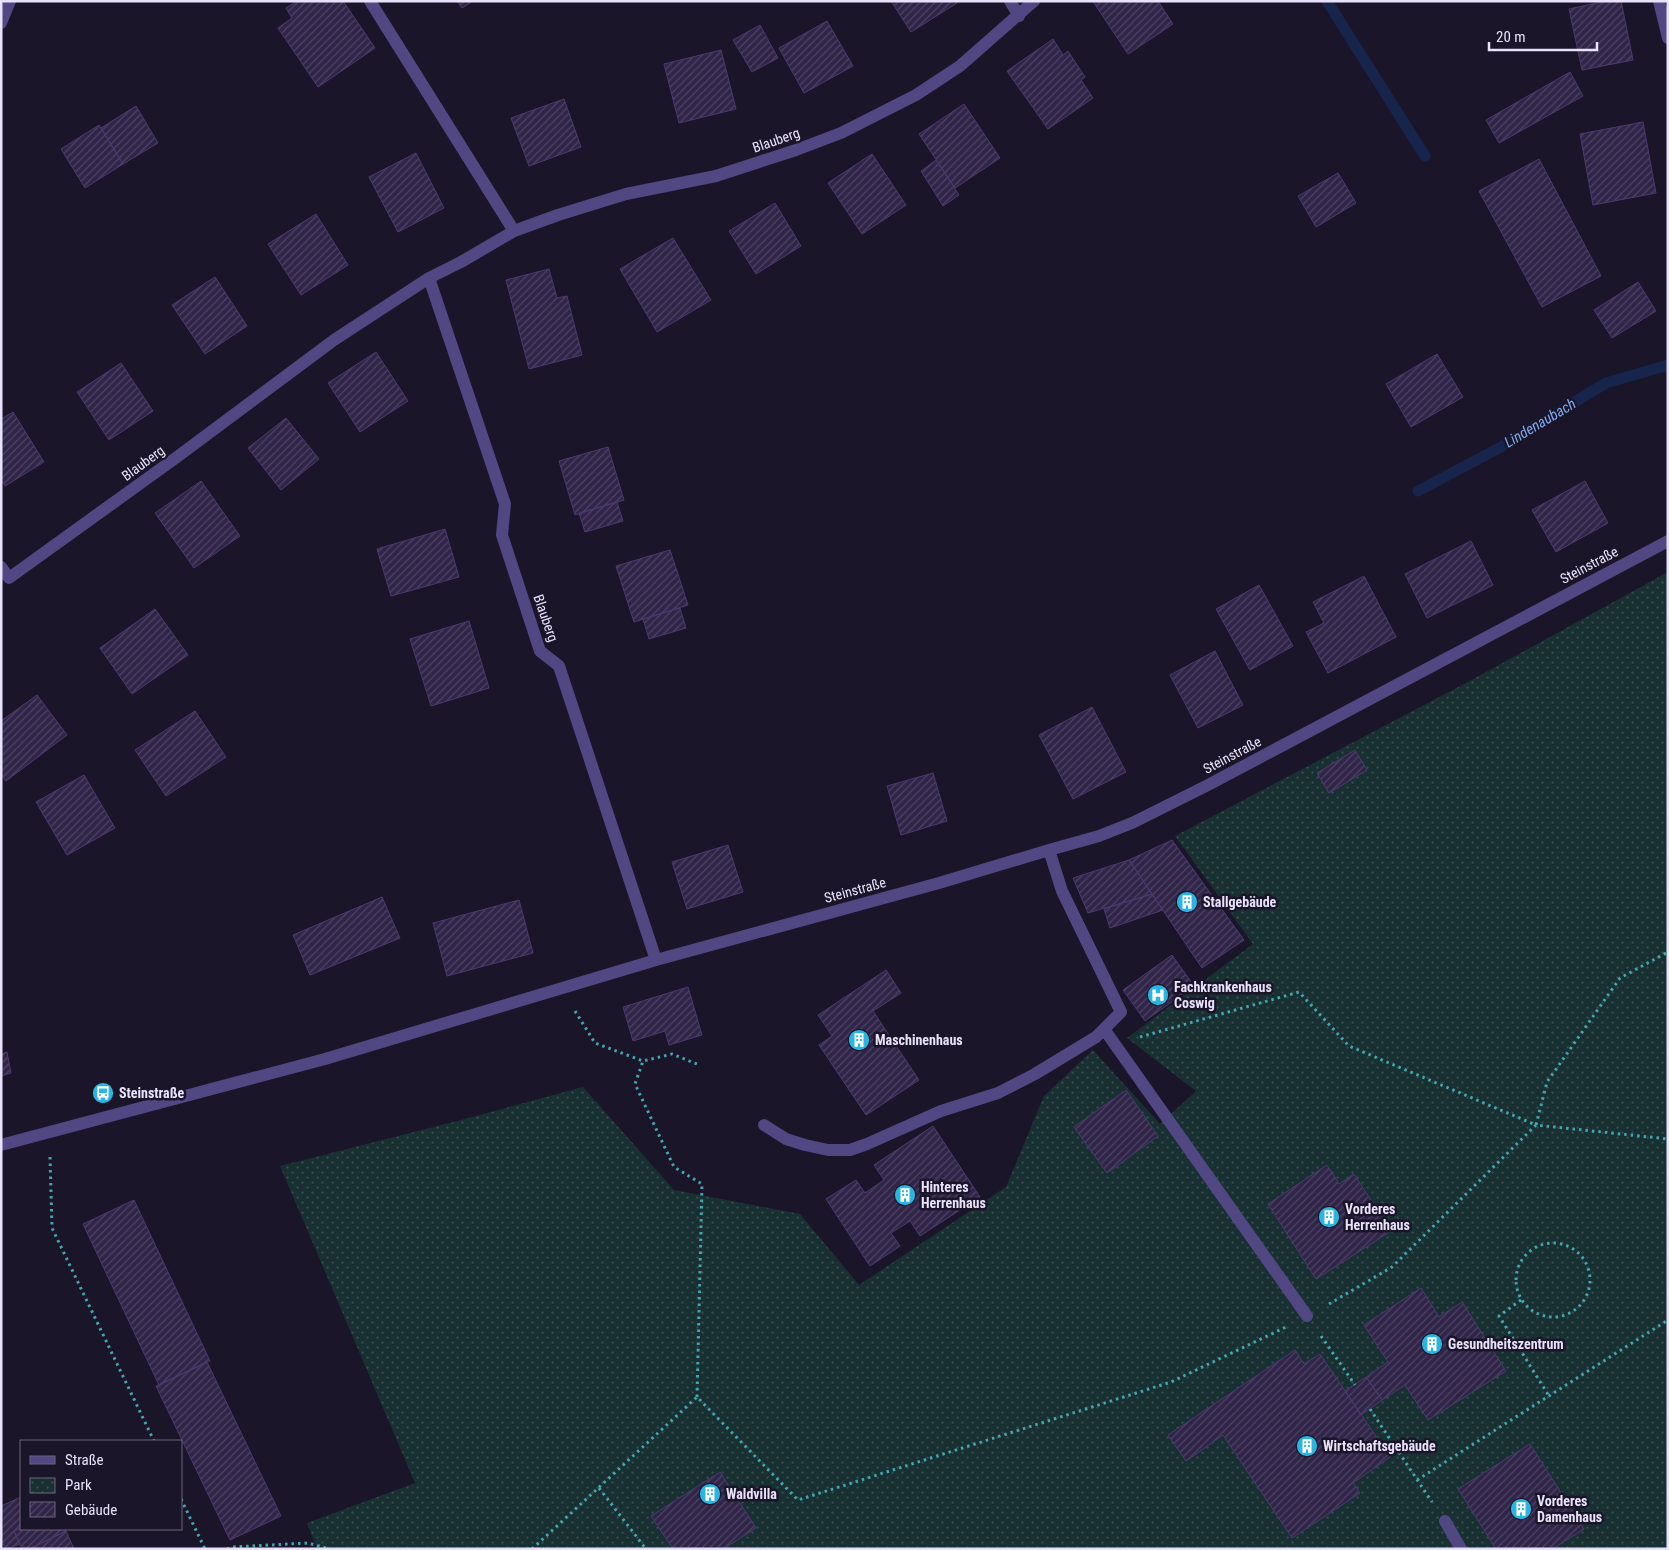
<svg xmlns="http://www.w3.org/2000/svg" width="1669" height="1550" font-family="'Roboto Condensed',sans-serif">
<defs>
<pattern id="park-dots" width="8" height="8" patternUnits="userSpaceOnUse" patternTransform="scale(1.25)"><rect width="8" height="8" fill="#193033"/><path d="M2 2h.1M6 6h.1" fill="none" stroke="#3a4e51" stroke-width="1.8" stroke-linecap="round"/></pattern>
<pattern id="building-hatch" width="6" height="6" patternUnits="userSpaceOnUse" patternTransform="scale(1.25)"><rect width="6" height="6" fill="#302448"/><path d="M-1 1l2-2M0 6l6-6M5 7l2-2" fill="none" stroke="#4e4463"/></pattern>
</defs>
<rect width="100%" height="100%" fill="#1b152a"/>
<path fill="url(#park-dots)" d="M1668,572V1549H317L307,1523L415,1483L280,1166L465,1119L583,1087L674,1190L800,1214L859,1285L1006,1187L1044,1096L1093,1050L1160,1124L1196,1091L1127,1038L1253,944L1175,836L1466,683Z"/>
<g fill="none" stroke-linecap="round" stroke-linejoin="round">
<path stroke="#17254c" stroke-width="11" d="M1327,1L1425,156
M1418,491L1501,447L1606,383L1668,365"/>
</g>
<path fill="url(#building-hatch)" stroke="#4c3971" d="M297,1H343L375,48L318,87L278,28L292,18L286,8Z
M457,1H473L462,8Z
M891,1H956L957,3L911,32Z
M1096,1H1158L1173,24L1128,54L1094,3Z
M1606,1H1621L1633,60L1582,70L1569,9Z
M827,21L853,66L804,93L779,48Z
M760,25L778,58L752,72L733,40Z
M1053,39L1063,55L1068,51L1085,77L1081,80L1093,98L1048,129L1007,71Z
M721,50L736,109L679,123L664,64Z
M1570,72L1583,96L1499,143L1486,120Z
M564,99L581,147L529,166L511,118Z
M964,104L1000,158L955,188L919,134Z
M136,106L158,143L123,164L101,128Z
M1643,122L1656,193L1593,205L1580,134Z
M99,125L123,164L85,188L61,149Z
M416,153L444,208L398,232L369,177Z
M872,154L906,205L862,234L828,183Z
M1539,159L1601,276L1542,307L1479,191Z
M936,160L959,195L943,206L921,171Z
M1338,173L1356,203L1316,227L1298,196Z
M775,203L801,246L756,274L729,231Z
M316,214L348,265L301,295L268,244Z
M673,238L711,300L657,332L620,269Z
M549,269L557,298L567,296L582,355L529,369L506,280Z
M215,277L247,326L205,354L172,305Z
M1638,282L1656,311L1612,338L1594,310Z
M376,352L408,401L360,432L328,383Z
M1437,354L1463,397L1411,427L1386,384Z
M121,363L153,411L109,440L77,392Z
M13,412L44,462L5,486L1,480V419Z
M286,418L319,459L281,490L248,448Z
M608,447L624,500L575,515L559,461Z
M201,481L240,536L194,568L155,513Z
M1585,481L1608,523L1556,552L1532,510Z
M617,502L623,521L585,532L579,513Z
M445,529L459,577L391,596L377,549Z
M1471,541L1493,585L1427,618L1405,574Z
M670,550L688,605L634,622L616,566Z
M1364,576L1396,637L1328,673L1306,632L1324,623L1313,602Z
M1259,585L1293,646L1250,670L1216,609Z
M680,608L686,628L649,639L643,619Z
M155,609L188,655L132,694L100,648Z
M469,621L489,688L431,706L410,639Z
M1215,651L1243,705L1198,728L1170,675Z
M37,695L67,735L6,781L1,774V721Z
M1092,707L1126,772L1073,799L1039,735Z
M195,711L226,757L166,796L135,750Z
M1355,750L1367,770L1329,793L1317,773Z
M933,773L947,821L901,835L887,786Z
M84,775L115,828L67,855L36,802Z
M1172,840L1244,940L1202,968L1129,860Z
M728,845L743,892L687,909L672,862Z
M1129,860L1152,894L1088,913L1073,878Z
M1152,894L1163,910L1110,928L1104,909Z
M382,897L400,938L310,975L293,935Z
M519,900L533,953L447,976L433,923Z
M1172,955L1194,986L1145,1021L1123,990Z
M886,970L901,993L873,1011L919,1080L866,1115L819,1045L832,1036L818,1015Z
M688,987L702,1035L669,1045L665,1031L633,1041L623,1007Z
M7,1052L11,1073L1,1076V1054Z
M1126,1090L1158,1136L1107,1173L1074,1127Z
M933,1126L980,1197L920,1236L910,1221L891,1233L900,1246L870,1266L826,1199L856,1180L865,1193L884,1180L874,1165Z
M1327,1165L1339,1184L1354,1174L1391,1231L1316,1279L1268,1204Z
M134,1200L210,1361L159,1385L83,1224Z
M1421,1288L1439,1317L1462,1302L1506,1371L1428,1420L1405,1385L1382,1400L1366,1377L1388,1362L1364,1325Z
M1295,1350L1304,1364L1320,1354L1390,1457L1353,1483L1360,1493L1292,1538L1223,1435L1186,1461L1168,1435Z
M207,1362L281,1516L230,1540L156,1386Z
M1366,1377L1382,1400L1361,1415L1345,1391Z
M1530,1444L1584,1529L1552,1549H1496L1458,1489Z
M720,1472L756,1528L723,1549H673L651,1516Z
M21,1497V1528L14,1531L20,1544L6,1549L1,1539V1506Z
M21,1528L65,1529L66,1531L29,1549H22L14,1531Z
M66,1531L74,1549H29Z"/>
<g fill="none" stroke-linecap="round" stroke-linejoin="round">
<path stroke="#43a6ae" stroke-width="3" stroke-dasharray="2.5 4" stroke-linecap="butt" d="M575,1011L595,1043L643,1061
M1140,1037L1299,992L1349,1046L1536,1125L1547,1082L1620,978L1668,952
M50,1157L52,1228L154,1441
M1516 1280a37 37 0 1 1 74 0a37 37 0 1 1-74 0Z
M1521,1300L1499,1316L1549,1396
M1329,1304L1392,1267L1536,1125L1668,1139
M1321,1336L1355,1385
M697,1397L702,1184L674,1167L635,1084L643,1061L672,1054L697,1064
M1370,1409L1432,1502
M1417,1480L1668,1320
M599,1488L646,1549
M181,1499L205,1549
M227,1549L232,1547L308,1543L330,1549
M532,1549L697,1397L798,1500L1171,1382L1286,1327"/>
<path stroke="#514782" stroke-width="12" d="M370,1L514,231
M1010,1L1019,16
M1659,1L1668,38
M1,23L10,1
M429,278L505,504L502,535L540,651L559,666L656,960
M1,567L9,578L177,457L334,340L429,278L461,262L514,231L558,215L626,194L716,176L796,150L841,133L916,95L960,66L1034,1
M1104,1029L1307,1316
M764,1125L786,1139L805,1145L828,1150H850L867,1144L941,1111L998,1093L1035,1074L1096,1037L1121,1012L1062,891L1049,850
M1,1145L325,1059L656,960L939,883L1049,850L1099,836L1132,823L1208,785L1668,541
M1445,1521L1461,1549"/>
</g>
<defs>
<g id="building-disc" transform="scale(1.125)"><circle r="9.5" fill="#28b5e1" stroke="#1b152a"/><path d="M-4-6H4V6H1V3H-1V6H-4ZM-2.5-4.3h1.7v1.8h-1.7ZM.8-4.3h1.7v1.8H.8ZM-2.5-1h1.7V.8h-1.7ZM.8-1h1.7V.8H.8Z" fill="#fff"/></g>
<g id="hospital-disc" transform="scale(1.125)"><circle r="9.5" fill="#28b5e1" stroke="#1b152a"/><path d="M-5-5h3v3.5h4V-5h3V5h-3V1.5h-4V5h-3Z" fill="#fff"/></g>
<g id="bus-disc" transform="scale(1.125)"><circle r="9.5" fill="#28b5e1" stroke="#1b152a"/><path d="M-5-6H5V4H4V6H2V4H-2V6H-4V4H-5ZM-3.5-4V0h7V-4ZM-3.5 1.2v1.5H-2V1.2ZM2 1.2v1.5H3.5V1.2Z" fill="#fff"/></g>
</defs>
<g fill-rule="evenodd">
<use href="#building-disc" x="1187" y="902"/>
<use href="#hospital-disc" x="1158" y="995"/>
<use href="#building-disc" x="859" y="1040"/>
<use href="#bus-disc" x="103" y="1093"/>
<use href="#building-disc" x="905" y="1195"/>
<use href="#building-disc" x="1329" y="1217"/>
<use href="#building-disc" x="1432" y="1344"/>
<use href="#building-disc" x="1307" y="1446"/>
<use href="#building-disc" x="710" y="1494"/>
<use href="#building-disc" x="1521" y="1509"/>
</g>
<g text-anchor="middle" stroke-width="5" stroke-linejoin="round" paint-order="stroke">
<g font-size="14" fill="#e8e2fb" stroke="#1b152a">
<text transform="translate(776 140) rotate(-19)" y="5">Blauberg</text>
<text transform="translate(143 463) rotate(-36)" y="5">Blauberg</text>
<text transform="translate(1589 565) rotate(-28)" y="5">Steinstraße</text>
<text transform="translate(546 618) rotate(71)" y="5">Blauberg</text>
<text transform="translate(1232 755) rotate(-28)" y="5">Steinstraße</text>
<text transform="translate(855 890) rotate(-15)" y="5">Steinstraße</text>
</g>
<g font-size="14" font-weight="bold" fill="#e8e2fb" stroke="#1b152a" text-anchor="start">
<text x="1203" y="907">Stallgebäude</text>
<text x="1174" y="992">Fachkrankenhaus<tspan x="1174" dy="16">Coswig</tspan></text>
<text x="875" y="1045">Maschinenhaus</text>
<text x="119" y="1098">Steinstraße</text>
<text x="921" y="1192">Hinteres<tspan x="921" dy="16">Herrenhaus</tspan></text>
<text x="1345" y="1214">Vorderes<tspan x="1345" dy="16">Herrenhaus</tspan></text>
<text x="1448" y="1349">Gesundheitszentrum</text>
<text x="1323" y="1451">Wirtschaftsgebäude</text>
<text x="726" y="1499">Waldvilla</text>
<text x="1537" y="1506">Vorderes<tspan x="1537" dy="16">Damenhaus</tspan></text>
</g>
<g font-size="15" font-style="italic" fill="#7eaaed" stroke="#1b152a">
<text transform="translate(1540 423) rotate(-31)" y="5">Lindenaubach</text>
</g>
</g>
<rect width="1669" height="1550" fill="none" stroke="#e8e2fb" stroke-width="5"/>
<rect x="20" y="1440" width="162" height="90" fill="#1b152a" stroke="#6d677e"/>
<rect x="30" y="1456" width="25" height="8" fill="#514782" stroke="#6d677e"/>
<text x="65" y="1465" font-size="15" fill="#e8e2fb">Straße</text>
<rect x="30" y="1478" width="25" height="15" fill="url(#park-dots)" stroke="#6d677e"/>
<text x="65" y="1490" font-size="15" fill="#e8e2fb">Park</text>
<rect x="30" y="1502" width="25" height="15" fill="url(#building-hatch)" stroke="#6d677e"/>
<text x="65" y="1515" font-size="15" fill="#e8e2fb">Gebäude</text>
<path d="M1489 42v8h108v-8" fill="none" stroke="#e8e2fb" stroke-width="2.5"/>
<text x="1496" y="42" font-size="15" fill="#e8e2fb" stroke="#1b152a" stroke-width="4" paint-order="stroke">20 m</text>
</svg>
